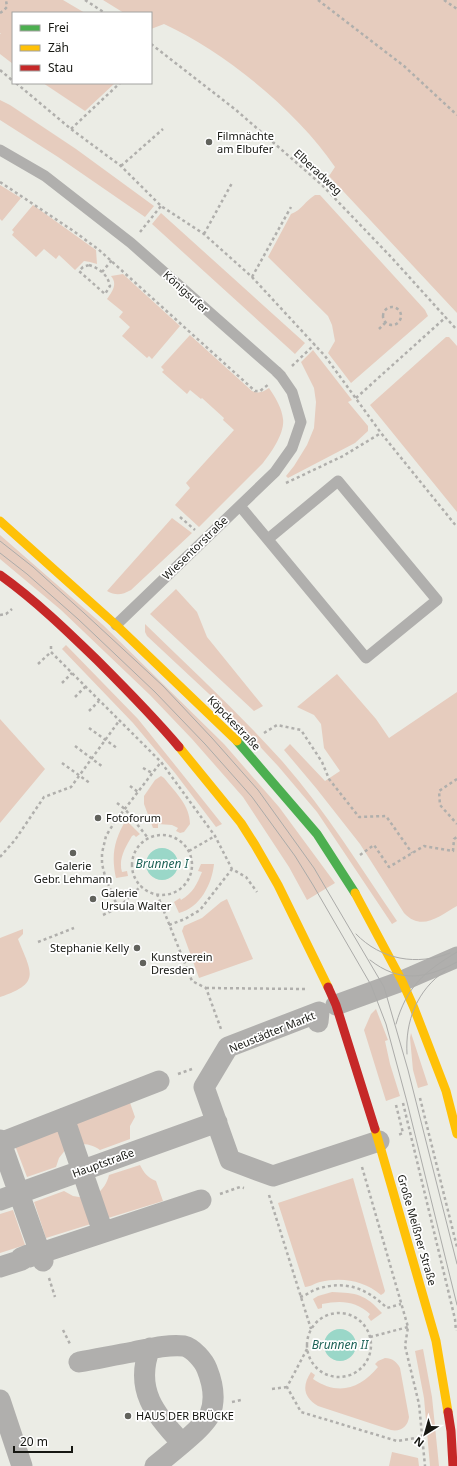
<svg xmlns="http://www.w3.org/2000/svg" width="457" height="1466" font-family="'Noto Sans',sans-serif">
<rect width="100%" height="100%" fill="#ebece5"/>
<path fill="#e6ccbe" d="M0,0H63L85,13H13V64L0,54V34H1L0,33Z
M103,0H457V313L329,176L335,167C298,112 225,52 164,24L151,29V13H124Z
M43,83H115L85,111Z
M0,100L10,105L76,149L154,206L145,217L58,157L0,120Z
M0,185L21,198L2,221L0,219Z
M315,195H320L425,310L428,316L351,383L328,353L335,341L332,325L328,316L268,257L291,214C302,210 305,201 315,195Z
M33,205L96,250L97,264L90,262L84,261L75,270L59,255L56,259L44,249L36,257L12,235L14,232L12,230Z
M161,213L305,343L295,354L152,224Z
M123,274L180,326L152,359L149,356L147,358L122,336L130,327L119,317L123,312L107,299C112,292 118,284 111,276Z
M190,335L252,391C259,394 263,392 269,388C275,397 282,408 283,419C285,433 271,453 263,463L199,527L175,505L190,488L186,483L234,430L223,420L224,418L202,398L201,399L190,390L187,394L162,372L164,370L161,367Z
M446,337H449L457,346V512L370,405Z
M313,350L352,400L348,402L368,426V431L355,443L288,478L286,476L294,466L307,445L314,428L316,402L314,388L301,362Z
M172,518L192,533L131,590C122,595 116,596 107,591Z
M0,535L103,625L224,744L279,807L335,883L307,900L289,867L243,797L192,739L150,695L61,610L0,559Z
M176,589L197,612L207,637L263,706L254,711L150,614Z
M145,624C191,669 239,713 282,761C326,811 360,867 397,921L392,924L317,812L278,766L223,707L147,636L145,632Z
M66,645L138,719L179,770L222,824L216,827L175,773L133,723L62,649Z
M337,674L376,719L389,738L457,692V906C439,916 422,932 404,913L360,844L316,788L284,750L290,744L325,781L340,771L324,748L321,724L314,715L297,707Z
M0,719L45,769L0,823Z
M161,776L164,778C175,792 190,805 190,824L184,832L180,833L176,831L178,828L172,825L158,824V828H153L144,804V796L155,780Z
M126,820L140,834L136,837L134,835L132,836C126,846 118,859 122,872L127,871L128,876L116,878C111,856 114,840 126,820Z
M201,864H214C212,884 200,908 179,913L174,902L180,898L181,900C193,893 197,884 202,872L198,871Z
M227,899L253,959L199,978L182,931L184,926L202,918L221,902Z
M23,929V934L18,939C31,972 42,983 0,997V938Z
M376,1009L388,1040L385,1041L390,1064L400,1096L386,1101L364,1030L371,1014Z
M411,1033L428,1085L418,1088L413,1070L410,1038Z
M128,1097L135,1117L130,1126V1139L100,1150C93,1145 88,1144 79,1144L71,1120Z
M60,1125L66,1149L59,1158L56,1167L27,1177L14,1143Z
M140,1165C144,1173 147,1177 156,1181L163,1201L105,1219L96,1194C103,1190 107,1183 109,1175Z
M353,1178L385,1291L384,1293L381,1295C363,1280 342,1277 320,1282C315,1283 310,1287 305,1287L278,1203Z
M64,1191L73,1196L85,1198L94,1223L46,1238L34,1202Z
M13,1210L25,1245L0,1253V1214Z
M332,1292C357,1293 365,1294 382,1313L371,1321L368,1317L370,1314C356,1301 341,1300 322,1304V1308L318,1309L313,1299L318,1296Z
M423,1349L432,1397L439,1466H430L424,1398L415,1351Z
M385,1358C392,1358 397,1362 400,1368L409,1417C408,1426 401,1432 391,1430L318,1406C303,1397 302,1386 311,1372L315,1375L313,1379C338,1396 360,1389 378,1367L375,1364L378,1361Z
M392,1452L418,1458L419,1466H389Z"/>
<path fill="#9ad7c8" d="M146 864a16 16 0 1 1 32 0a16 16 0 1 1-32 0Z
M324 1345a16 16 0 1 1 32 0a16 16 0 1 1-32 0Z"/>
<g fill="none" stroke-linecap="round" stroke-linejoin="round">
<path stroke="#b0afac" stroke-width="2.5" stroke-dasharray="3 3" stroke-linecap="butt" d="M85,0L105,13
M318,0L404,66L457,115
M444,0L457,9
M0,13L3,11L7,7L6,0
M151,44L236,110L322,185L392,258L457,330
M0,70L13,81
M16,83L71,129L121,166L161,206L204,234L252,277L325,356L381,433L457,527
M71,129L120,83
M121,166L163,129
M0,182L72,230L98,249L255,391H260L269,384
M140,232L161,206
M204,234L232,183
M89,265C99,268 108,275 110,286L105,294L79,271L83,267Z
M102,272L112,260
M252,277L291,207
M383 316a9 9 0 1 1 18 0a9 9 0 1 1-18 0Z
M379,329L385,323
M292,366L315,344
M356,398L446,317
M286,483L343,456L381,433
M180,517L195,530
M0,615L6,614L12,609
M51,646V652L161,762L215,836L232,869L246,877L257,892
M38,664L51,652
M62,683L72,673
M75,697L85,687
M89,711L99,701
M89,728L117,748
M264,733L277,725L301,730L322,762L329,779L359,817L386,816L412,853
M75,746L103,767
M62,763L91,784
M143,768L152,773
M457,779L439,791L440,805L457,824
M130,786L138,792
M117,803L125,809L148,838
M132 865a30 30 0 1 1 60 0a30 30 0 1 1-60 0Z
M189,851L215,836
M360,855L374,845L389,867L424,846L453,851L454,839L457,837
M0,857L15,840L44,797L71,787L119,721
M157,894L192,981L206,988L221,1029
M118,908L105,876L102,864V853L106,836L114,823L161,762
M103,915L118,908L141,886
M169,925L185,919L200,910L232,869
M38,942L74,928
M206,988L306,989
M178,1074L192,1069
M420,1098L457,1247
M403,1103L455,1319L456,1331
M396,1105L403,1133L398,1135
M362,1167L408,1327L405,1346L419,1404L425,1466
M220,1194L240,1187L244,1188
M269,1195L311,1329
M49,1278L55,1297
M300,1297C307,1295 311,1291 317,1289C346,1280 366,1288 387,1308L401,1304
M307 1345a32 32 0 1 1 64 0a32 32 0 1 1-64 0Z
M63,1330L70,1344
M370,1337L408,1327
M307,1349L287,1387L301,1412L397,1441L422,1437
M272,1389L287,1387
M232,1402L241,1400"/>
<path stroke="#b0afad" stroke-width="11" d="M0,150L45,176L131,243L276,371L281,376L292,392L301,422L292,448L275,472L116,625
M240,506L366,658L437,600L338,481L268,539"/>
<path stroke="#b0afad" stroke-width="21" d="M336,1005L402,981L457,957
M318,1022L319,1012L228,1047L204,1087L230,1160L273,1176L379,1141
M64,1118L103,1232
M0,1140L43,1261
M0,1143L159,1081
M0,1200L217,1122
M0,1267L22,1260L21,1258L28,1255L29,1257L201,1200
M150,1348C134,1389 155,1415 182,1443
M79,1362C97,1359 115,1355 133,1352C149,1349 167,1344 184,1346C193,1348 204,1361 207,1369C213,1384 216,1399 210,1414C204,1428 168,1455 155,1466
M0,1400L22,1466"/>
<path stroke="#4caf50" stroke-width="9" d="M237,741L317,834L355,893"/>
<path stroke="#ffc107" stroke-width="9" d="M0,521L116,625L237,741
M179,747L241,823L255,845L278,885L328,987
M355,893L402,981L414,1008L446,1091L457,1134
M375,1129L436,1341L448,1412"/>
<path stroke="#c62828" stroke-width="9" d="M0,575C35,600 66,630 97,660C125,688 153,716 179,747
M328,987L336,1005L375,1129
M448,1412L451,1431L453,1466"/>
<path stroke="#ababa9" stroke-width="1" d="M0,541L33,567L84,613L163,686L212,738L258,790L314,868L384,987L408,1070L457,1264
M0,553L27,574L78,619L155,692L205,744L252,797L295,856L313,885L371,985L386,1024L407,1102L457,1305
M356,934C381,960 417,966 450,953
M370,960C399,983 426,979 457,962
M396,1024C407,986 424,972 457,952
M407,1054C405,1021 417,990 445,971"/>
</g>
<g fill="#61625c" stroke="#fff" stroke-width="1.5">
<circle cx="209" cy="142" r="4"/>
<circle cx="98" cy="818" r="4"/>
<circle cx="73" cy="853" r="4"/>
<circle cx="93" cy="899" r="4"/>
<circle cx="137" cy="948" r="4"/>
<circle cx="143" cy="963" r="4"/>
<circle cx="128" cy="1416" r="4"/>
</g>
<g text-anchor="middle" stroke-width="3.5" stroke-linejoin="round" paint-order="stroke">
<g font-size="11" fill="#161712" stroke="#fff" text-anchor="start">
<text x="217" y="140">Filmnächte<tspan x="217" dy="13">am Elbufer</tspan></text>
<text x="106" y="822">Fotoforum</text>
<text x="73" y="870" text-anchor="middle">Galerie<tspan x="73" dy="13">Gebr. Lehmann</tspan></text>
<text x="101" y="897">Galerie<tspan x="101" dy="13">Ursula Walter</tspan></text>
<text x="129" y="952" text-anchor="end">Stephanie Kelly</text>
<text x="151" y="961">Kunstverein<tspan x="151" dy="13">Dresden</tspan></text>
<text x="136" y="1420">HAUS DER BRÜCKE</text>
</g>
<g font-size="11" fill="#161712" stroke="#fff">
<text transform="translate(318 172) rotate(43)" y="4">Elberadweg</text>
<text transform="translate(186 292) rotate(42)" y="4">Königsufer</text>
<text transform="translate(195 548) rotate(-44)" y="4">Wiesentorstraße</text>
<text transform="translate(234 723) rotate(46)" y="4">Köpckestraße</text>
<text transform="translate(272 1032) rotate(-22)" y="4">Neustädter Markt</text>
<text transform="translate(103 1163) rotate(-20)" y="4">Hauptstraße</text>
<text transform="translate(417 1230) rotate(74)" y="4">Große Meißner Straße</text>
</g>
<g font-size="12" font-style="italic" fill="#1f6458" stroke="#fff">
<text x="162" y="868">Brunnen I</text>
<text x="340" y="1349">Brunnen II</text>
</g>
</g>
<rect x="12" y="12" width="140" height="72" fill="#ffffff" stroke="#a2a2a0"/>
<rect x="20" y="25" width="20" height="6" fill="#4caf50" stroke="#a2a2a0"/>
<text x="48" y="32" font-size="12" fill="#161712">Frei</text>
<rect x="20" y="45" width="20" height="6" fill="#ffc107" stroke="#a2a2a0"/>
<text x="48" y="52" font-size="12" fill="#161712">Zäh</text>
<rect x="20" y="65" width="20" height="6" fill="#c62828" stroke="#a2a2a0"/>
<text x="48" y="72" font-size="12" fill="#161712">Stau</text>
<g transform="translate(425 1434) rotate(217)" stroke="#ffffff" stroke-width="3" paint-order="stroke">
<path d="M0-3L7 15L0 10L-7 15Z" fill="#161712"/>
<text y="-6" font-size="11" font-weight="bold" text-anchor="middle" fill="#161712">N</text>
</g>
<path d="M14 1446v6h58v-6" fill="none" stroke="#161712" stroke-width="2"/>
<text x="20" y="1446" font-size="12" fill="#161712" stroke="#ffffff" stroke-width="3" paint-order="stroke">20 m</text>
</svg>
